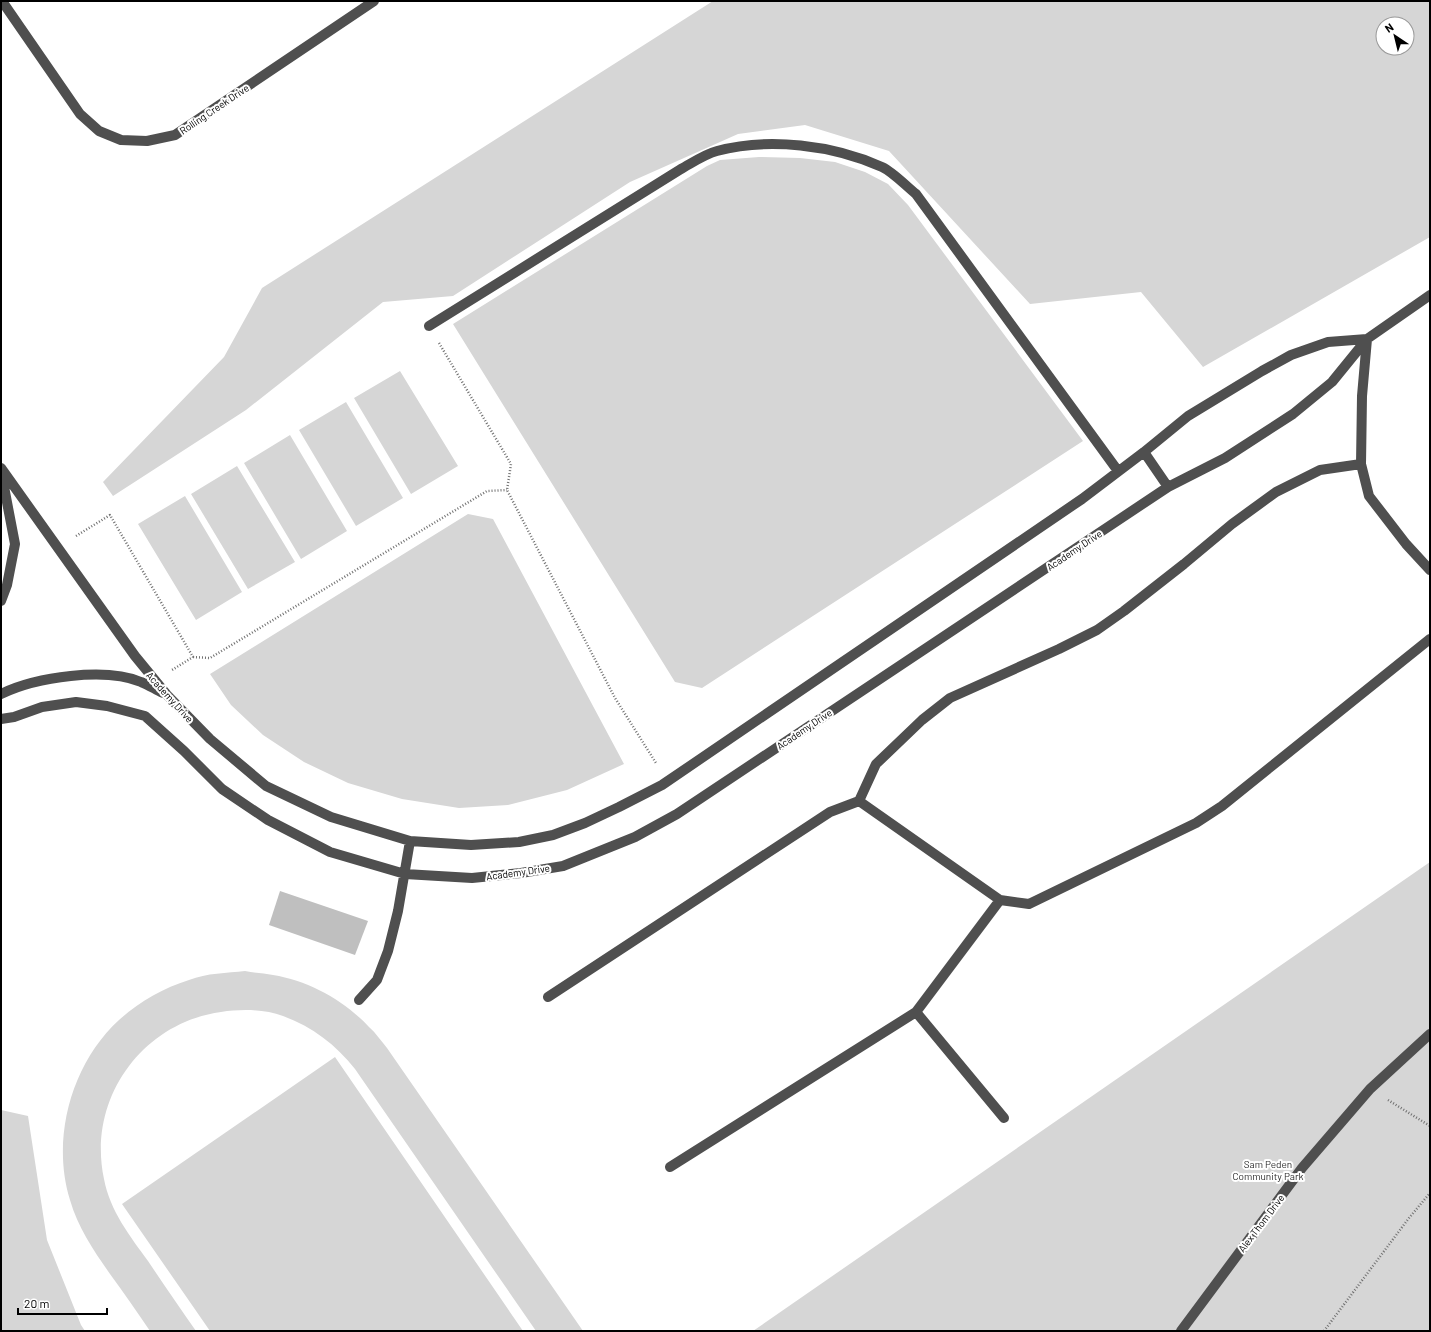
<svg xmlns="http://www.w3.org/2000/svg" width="1431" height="1332" font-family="Barlow,sans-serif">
<rect width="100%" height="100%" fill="#fff"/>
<path fill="#d6d6d6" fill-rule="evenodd" d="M713,1H1430V237L1203,367L1141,292L1030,304L889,151L805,125L738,134L630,182L453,296L383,302L246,410L113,496L103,482L224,357L262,288ZM1383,24H1407V48H1383Z
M759,157L800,158L835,162L865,172L888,184L908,205L1083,441L702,688L675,682L453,324L707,166L720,160Z
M400,371L458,466L411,494L354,398Z
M346,402L403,498L356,526L299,430Z
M290,435L347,531L301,559L244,463Z
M237,466L295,562L248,589L191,494Z
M185,496L242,592L196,620L138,524Z
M468,514L493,519L624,764L567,790L508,805L459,808L402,799L348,783L304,762L263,735L231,705L210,674Z
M1430,862V1331H753Z
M245,971C255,973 264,973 273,975C309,981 344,1000 369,1027C376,1033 381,1041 387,1048L583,1331H536L355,1069C336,1045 313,1027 283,1016C264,1009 241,1009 221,1012C141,1023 87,1100 104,1179C110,1211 130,1236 148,1261C164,1285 180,1308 196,1331H150C137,1312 124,1293 110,1274C94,1251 78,1228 70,1200C51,1139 71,1064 119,1020C139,1002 163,988 189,980C207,973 227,973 245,971Z
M335,1057L523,1331H210L122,1204Z
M1,1110L28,1116L47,1240L81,1325L85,1331H1Z"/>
<path fill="#bfbfbf" d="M280,891L368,921L355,955L269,925Z"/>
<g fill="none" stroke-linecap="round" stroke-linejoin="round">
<path stroke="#717171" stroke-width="2.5" stroke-dasharray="1 2" stroke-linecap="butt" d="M439,343L511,464L507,490L615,698L656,763
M76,536L110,515L193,657L172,670
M193,657L210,658L487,491L507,490
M1388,1100L1430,1126
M1324,1331L1409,1218L1430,1193"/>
<path stroke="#4f4f4f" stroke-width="10" d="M2,1L80,114L99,131L121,140L147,141L175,135L374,1
M429,326L681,169C692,163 705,154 717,151C769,137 833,145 882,167C893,172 906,186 916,194L1118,471
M1367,339L1362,396L1361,464L1320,470L1276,492L1232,524L1184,564L1124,611L1097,630L1059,649L950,698L922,720L876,764L859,801L1000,900L1029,904L1196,823L1222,806L1430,639
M1144,452L1168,487
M1361,464L1369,496L1406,544L1430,570
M1,468L135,656L167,695L210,739L266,786L331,817L410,841L471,845L519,842L553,835L585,823L619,807L662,785L1082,499L1144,452L1188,416L1262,371L1291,355L1328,342L1367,339
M1,471L15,544L7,585L1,601
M1,694C36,677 105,667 141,682C149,685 156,690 163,693
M1,719L14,717L42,707L76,702L107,706L145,716L184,751L222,789L268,820L330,852L405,874L472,878L521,873L563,866L635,837L677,814L1168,487L1225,458L1293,414L1332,382L1367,339L1430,295
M548,997L830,812L859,801
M359,1000L377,980L388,951L398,911L410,841
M916,1012L1004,1118
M670,1167L916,1012L1000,900
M1181,1331L1302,1168L1370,1089L1430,1034"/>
</g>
<g text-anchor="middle" stroke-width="4" stroke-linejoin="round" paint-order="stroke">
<g font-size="10" fill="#000" stroke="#fff">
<text transform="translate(214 109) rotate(-34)" y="4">Rolling Creek Drive</text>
<text transform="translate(1074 550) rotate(-34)" y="4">Academy Drive</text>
<text transform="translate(170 697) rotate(48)" y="4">Academy Drive</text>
<text transform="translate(804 729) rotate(-34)" y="4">Academy Drive</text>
<text transform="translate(518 872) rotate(-8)" y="4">Academy Drive</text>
<text transform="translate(1261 1223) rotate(-53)" y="4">Alex Thom Drive</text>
</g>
<g font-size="10" fill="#2d2d2d" stroke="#fff">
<text x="1268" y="1168">Sam Peden<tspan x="1268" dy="12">Community Park</tspan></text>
</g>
</g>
<rect width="1431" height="1332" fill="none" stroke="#000000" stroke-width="4"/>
<g transform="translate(1395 36) rotate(325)"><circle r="19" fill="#ffffff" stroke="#999999"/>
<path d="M0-3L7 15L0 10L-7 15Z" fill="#000000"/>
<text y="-6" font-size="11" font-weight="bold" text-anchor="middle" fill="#000000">N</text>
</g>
<path d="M18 1308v6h89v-6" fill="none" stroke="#000000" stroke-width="2"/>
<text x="24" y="1308" font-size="12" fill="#000000" stroke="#ffffff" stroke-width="3" paint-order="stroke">20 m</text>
</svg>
